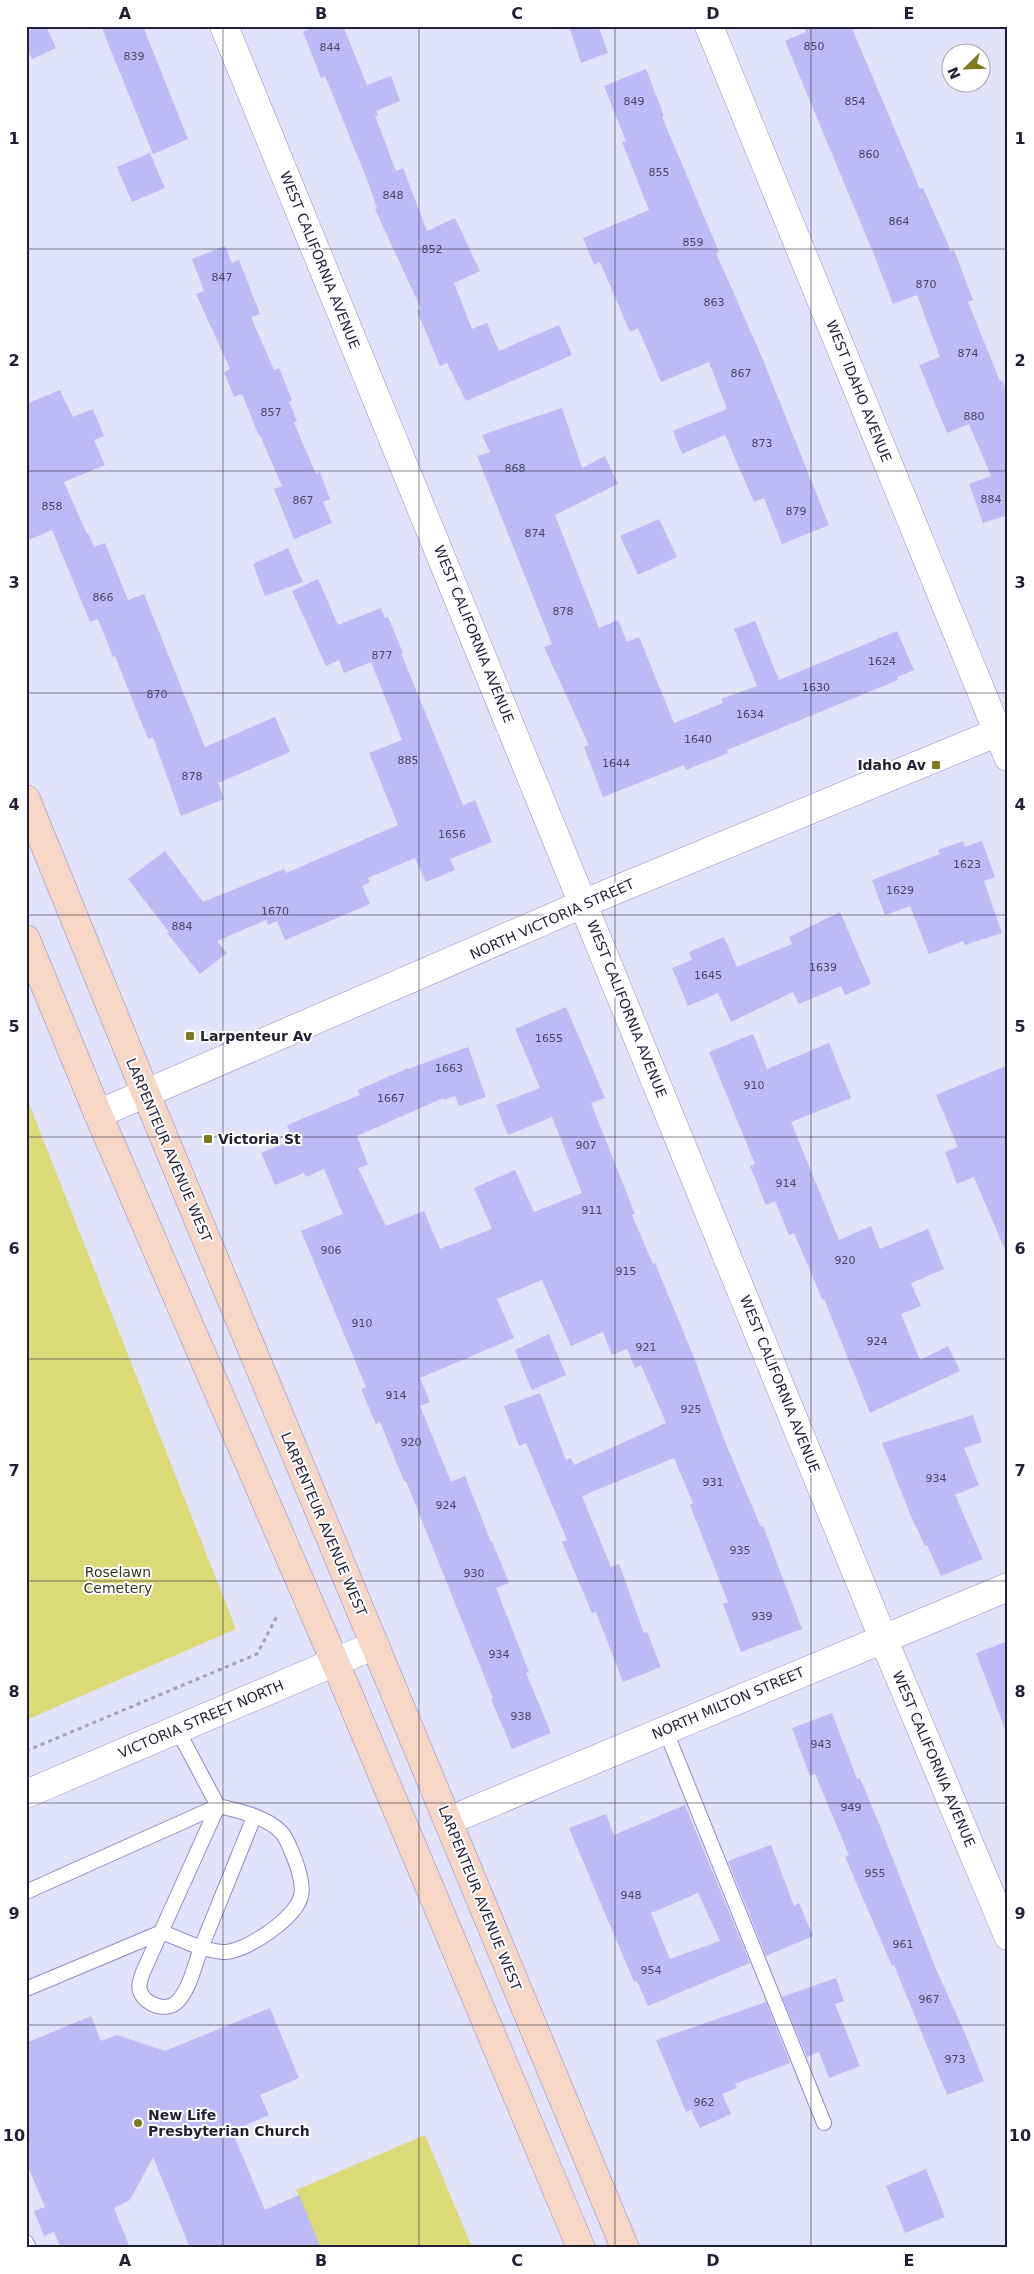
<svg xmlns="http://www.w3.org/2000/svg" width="1034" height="2274" font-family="'DejaVu Sans',sans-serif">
<rect width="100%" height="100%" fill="#e3e2fb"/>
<path fill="#dcd977" d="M26,1096L236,1629L26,1720Z
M425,2135L472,2247L311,2248L319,2244L296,2190Z"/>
<path fill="#bdbaf6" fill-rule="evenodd" d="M39,26H46L56,48L32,59L26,46V32Z
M101,26H143L188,139L153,154Z
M317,26H343L367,85L391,76L400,101L376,111L378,115L375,116L396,171L403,168L427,231L455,218L480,271L454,283L472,329L487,323L499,351L559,325L572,355L466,401L447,363L440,366L417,311L421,309L375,209L377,208L368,182L325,76L321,78L303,32Z
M569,26H598L608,53L581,63Z
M804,26H851L920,189L923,188L951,251L954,250L973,300L968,302L1000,381L1002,380L1008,394V515L983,523L969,484L991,476L969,424L947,433L931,394L919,365L940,357L917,295L893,304L875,257L785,41L806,32Z
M646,69L664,116L662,117L719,252L716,253L761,355L829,525L782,544L764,498L754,502L725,435L682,454L673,431L727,409L709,362L661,382L638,328L630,332L600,262L594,265L583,238L649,210L622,142L626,141L604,86Z
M150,153L165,188L132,202L117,167Z
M225,246L232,263L239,260L260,314L251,317L274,370L279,368L292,400L289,402L297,421L294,423L316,474L320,472L330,499L323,502L332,523L294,539L274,489L282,486L260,435L259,436L242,394L234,397L224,372L230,369L196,294L204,291L192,259Z
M60,390L73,417L93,409L104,436L94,440L105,465L64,482L87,534L88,533L94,547L105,543L128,600L144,594L205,747L275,717L290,752L218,783L224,799L181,816L153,737L148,739L115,656L113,657L98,619L90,622L52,530L26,541V404Z
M562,408L582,468L605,456L618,484L555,515L599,628L618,620L627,642L639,637L674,723L723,703L721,699L757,686L734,629L755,621L779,680L897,631L914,670L897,677L898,680L727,750L728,753L686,770L684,765L603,797L584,747L589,745L544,647L552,644L477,456L490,452L482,435Z
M659,519L677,557L638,575L620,536Z
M288,548L303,582L265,596L253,564Z
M318,579L338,625L381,608L385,618L388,617L403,653H401L463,805L475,800L492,842L450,859L455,870L426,882L415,858L368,878L370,882L362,886L370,904L285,940L277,921L268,925L266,920L217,941L227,953L200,974L167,933L169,932L128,879L165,851L203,902L284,869L286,873L398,825L369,753L402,740L371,662L344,673L339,660L326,666L292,591Z
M963,841L965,847L982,841L995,877L984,881L1002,933L965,945L963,941L929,954L910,906L885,915L872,880L940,854L938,850Z
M840,912L871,984L845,995L841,986L799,1004L793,992L731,1022L718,993L688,1006L672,968L692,960L689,952L724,937L737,967L792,944L789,937Z
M566,1007L605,1098L591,1103L635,1214L632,1215L653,1264L655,1263L693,1355L725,1442L761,1527L763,1526L802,1629L741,1652L723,1604L728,1602L690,1505L693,1503L674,1458L582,1496L611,1567L619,1564L644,1633L647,1632L661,1667L623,1682L596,1612L592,1613L562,1542L567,1540L526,1443L519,1446L504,1406L540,1393L566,1460L571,1458L574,1465L666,1423L641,1365L635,1368L627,1349L612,1355L603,1332L571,1346L542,1280L497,1299L514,1338L420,1378L430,1402L420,1406L451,1482L465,1476L491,1542L492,1541L509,1583L496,1588L529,1672L526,1673L551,1733L512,1749L491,1699L493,1698L406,1481H404L380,1422L376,1424L361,1389L366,1387L301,1231L343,1214L324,1169L306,1177L304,1173L275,1185L261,1153L293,1140L287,1125L360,1095L358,1090L408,1068V1069L468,1047L486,1097L459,1106L455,1096L444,1100L443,1098L357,1136L368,1165L358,1168L386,1226L424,1211L440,1249L492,1229L474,1188L515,1170L534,1212L582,1193L552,1117L508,1135L496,1105L540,1088L515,1029Z
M753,1034L767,1069L829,1043L851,1098L791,1122L839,1240L871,1226L880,1249L928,1229L944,1269L911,1283L921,1306L901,1314L920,1360L948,1346L960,1371L870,1413L824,1299H822L794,1233L789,1235L775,1201L766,1205L750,1166L755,1164L709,1052Z
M1008,1065V1257L974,1177L957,1184L945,1152L958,1147L936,1095Z
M549,1334L566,1375L532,1390L515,1350Z
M973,1415L982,1442L964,1448L979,1485L955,1495L983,1559L941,1576L927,1545L925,1546L910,1514L882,1443Z
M1008,1641V1731L1006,1732L976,1653Z
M832,1713L857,1779L860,1778L878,1821L936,1969L964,2031L984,2081L947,2095L894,1965L892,1966L845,1857L849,1855L815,1774L810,1776L792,1728Z
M685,1805L750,1963L648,2006L637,1981L634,1982L569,1828L606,1814L614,1835ZM698,1893L720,1941L670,1959L651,1913Z
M771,1845L794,1906L799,1903L813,1936L766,1956L728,1861Z
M836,1978L844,2001L835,2004L860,2066L829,2078L819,2052L807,2057L782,1997Z
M766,2002L790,2063L735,2084L737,2088L722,2094L731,2114L700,2128L691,2110L686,2112L656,2040Z
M270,2008L299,2078L260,2095L269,2115L232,2131L265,2210L299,2195L321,2248H190L153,2157L130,2200L114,2208L130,2248H61L54,2232L44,2236L34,2211L45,2207L26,2162V2043L91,2016L101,2041L117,2035L165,2051Z
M926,2169L945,2217L905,2233L886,2186Z"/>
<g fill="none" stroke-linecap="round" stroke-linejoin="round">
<g stroke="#8f8bc5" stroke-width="16">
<path id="service" d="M177,1729L218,1806
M665,1729L824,2123
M26,1892L218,1806C237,1810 267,1817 281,1832C287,1838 290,1848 293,1855C298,1867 304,1883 301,1896C296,1918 246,1952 224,1952C217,1952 208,1949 201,1948C195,1964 190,1988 178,2001C167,2013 145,2005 140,1991C138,1985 141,1978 143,1972L218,1806
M26,1989L162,1932L201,1948L254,1817
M26,2242L29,2248"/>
</g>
<g stroke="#8f8bc5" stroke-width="29">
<path id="minor" d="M224,26L883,1638L1008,1936
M709,26L1008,757
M26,1794L375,1645
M448,1821L1008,1587"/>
</g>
<g stroke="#8f8bc5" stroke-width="29">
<path id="tertiary" d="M98,1114L606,894L1008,728"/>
</g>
<g stroke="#8f8bc5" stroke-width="29">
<path id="secondary" d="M26,799L146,1094L625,2248
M26,939L98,1114L335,1662L581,2248"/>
</g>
<path stroke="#a3a1ba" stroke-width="3" stroke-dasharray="4 4" stroke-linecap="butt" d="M26,1751L257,1654L277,1616"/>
<use href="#service" stroke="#fff" stroke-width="14"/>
<use href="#minor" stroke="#fff" stroke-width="28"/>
<use href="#tertiary" stroke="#fff" stroke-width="28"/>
<use href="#secondary" stroke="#f6d6c4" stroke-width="28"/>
</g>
<path fill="none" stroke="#211f36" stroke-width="1" stroke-opacity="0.55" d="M223,26V2248M419,26V2248M615,26V2248M811,26V2248M26,249H1008M26,471H1008M26,693H1008M26,915H1008M26,1137H1008M26,1359H1008M26,1581H1008M26,1803H1008M26,2025H1008"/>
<g fill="#7d791f" stroke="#fff" stroke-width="2">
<rect x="931" y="760" width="10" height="10" rx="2.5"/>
<rect x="185" y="1031" width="10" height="10" rx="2.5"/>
<rect x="203" y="1134" width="10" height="10" rx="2.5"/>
<circle cx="138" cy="2123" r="5"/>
</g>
<g text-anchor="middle" stroke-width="4" stroke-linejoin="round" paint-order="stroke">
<g font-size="11" fill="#484666">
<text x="814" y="50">850</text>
<text x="330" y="51">844</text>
<text x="134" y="60">839</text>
<text x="634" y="105">849</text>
<text x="855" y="105">854</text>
<text x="869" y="158">860</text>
<text x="659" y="176">855</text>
<text x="393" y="199">848</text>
<text x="899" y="225">864</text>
<text x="693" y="246">859</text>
<text x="432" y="253">852</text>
<text x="222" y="281">847</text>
<text x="926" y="288">870</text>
<text x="714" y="306">863</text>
<text x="968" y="357">874</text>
<text x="741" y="377">867</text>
<text x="271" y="416">857</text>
<text x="974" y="420">880</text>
<text x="762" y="447">873</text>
<text x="515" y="472">868</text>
<text x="991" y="503">884</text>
<text x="303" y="504">867</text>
<text x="52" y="510">858</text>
<text x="796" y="515">879</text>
<text x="535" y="537">874</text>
<text x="103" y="601">866</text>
<text x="563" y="615">878</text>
<text x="382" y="659">877</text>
<text x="882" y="665">1624</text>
<text x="816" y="691">1630</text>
<text x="157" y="698">870</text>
<text x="750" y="718">1634</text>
<text x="698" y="743">1640</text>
<text x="408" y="764">885</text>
<text x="616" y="767">1644</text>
<text x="192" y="780">878</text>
<text x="452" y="838">1656</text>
<text x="967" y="868">1623</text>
<text x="900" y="894">1629</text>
<text x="275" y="915">1670</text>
<text x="182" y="930">884</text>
<text x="823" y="971">1639</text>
<text x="708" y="979">1645</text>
<text x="549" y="1042">1655</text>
<text x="449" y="1072">1663</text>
<text x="754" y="1089">910</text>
<text x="391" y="1102">1667</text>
<text x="586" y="1149">907</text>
<text x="786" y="1187">914</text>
<text x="592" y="1214">911</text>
<text x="331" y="1254">906</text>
<text x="845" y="1264">920</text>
<text x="626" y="1275">915</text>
<text x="362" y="1327">910</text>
<text x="877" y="1345">924</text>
<text x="646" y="1351">921</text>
<text x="396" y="1399">914</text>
<text x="691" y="1413">925</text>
<text x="411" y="1446">920</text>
<text x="936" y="1482">934</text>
<text x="713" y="1486">931</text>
<text x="446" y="1509">924</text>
<text x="740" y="1554">935</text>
<text x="474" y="1577">930</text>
<text x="762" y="1620">939</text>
<text x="499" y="1658">934</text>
<text x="521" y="1720">938</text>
<text x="821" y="1748">943</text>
<text x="851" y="1811">949</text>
<text x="875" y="1877">955</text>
<text x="631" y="1899">948</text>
<text x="903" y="1948">961</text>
<text x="651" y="1974">954</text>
<text x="929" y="2003">967</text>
<text x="955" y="2063">973</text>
<text x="704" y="2106">962</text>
</g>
<g font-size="14" fill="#211f36" stroke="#fff">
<text transform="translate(320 260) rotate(68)" y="5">WEST CALIFORNIA AVENUE</text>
<text transform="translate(859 391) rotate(68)" y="5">WEST IDAHO AVENUE</text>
<text transform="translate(474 634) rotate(68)" y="5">WEST CALIFORNIA AVENUE</text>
<text transform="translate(552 919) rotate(-24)" y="5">NORTH VICTORIA STREET</text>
<text transform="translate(627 1009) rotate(68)" y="5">WEST CALIFORNIA AVENUE</text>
<text transform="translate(169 1150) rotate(67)" y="5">LARPENTEUR AVENUE WEST</text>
<text transform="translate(780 1384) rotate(68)" y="5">WEST CALIFORNIA AVENUE</text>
<text transform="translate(324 1524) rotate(67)" y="5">LARPENTEUR AVENUE WEST</text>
<text transform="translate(728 1703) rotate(-23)" y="5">NORTH MILTON STREET</text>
<text transform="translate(201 1719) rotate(-23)" y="5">VICTORIA STREET NORTH</text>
<text transform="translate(934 1759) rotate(67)" y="5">WEST CALIFORNIA AVENUE</text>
<text transform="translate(480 1898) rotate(68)" y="5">LARPENTEUR AVENUE WEST</text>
</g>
<g font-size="14" font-weight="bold" fill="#211f36" stroke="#fff" text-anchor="start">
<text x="926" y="770" text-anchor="end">Idaho Av</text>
<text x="200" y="1041">Larpenteur Av</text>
<text x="218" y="1144">Victoria St</text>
<text x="148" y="2120">New Life<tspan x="148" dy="16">Presbyterian Church</tspan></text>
</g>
<g font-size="14" fill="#37361e" stroke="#fff">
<text x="118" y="1577">Roselawn<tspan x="118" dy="16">Cemetery</tspan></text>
</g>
</g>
<rect width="1034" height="2274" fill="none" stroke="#ffffff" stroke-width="55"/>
<g transform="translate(966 68) rotate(247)"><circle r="24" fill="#ffffff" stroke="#a6a5af"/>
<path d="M0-4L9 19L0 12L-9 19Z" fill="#7d791f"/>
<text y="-8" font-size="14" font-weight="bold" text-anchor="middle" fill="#211f36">N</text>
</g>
<rect x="28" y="28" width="978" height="2218" fill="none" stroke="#211f36" stroke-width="2"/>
<g font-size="16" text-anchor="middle" font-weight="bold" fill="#211f36">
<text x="125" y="19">A</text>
<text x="321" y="19">B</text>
<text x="517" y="19">C</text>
<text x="713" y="19">D</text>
<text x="909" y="19">E</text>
<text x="14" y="144">1</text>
<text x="1020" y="144">1</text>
<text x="14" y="366">2</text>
<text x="1020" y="366">2</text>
<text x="14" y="588">3</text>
<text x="1020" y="588">3</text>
<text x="14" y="810">4</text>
<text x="1020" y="810">4</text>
<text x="14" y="1032">5</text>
<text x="1020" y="1032">5</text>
<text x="14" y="1254">6</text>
<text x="1020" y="1254">6</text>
<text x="14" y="1476">7</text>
<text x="1020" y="1476">7</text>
<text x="14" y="1697">8</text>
<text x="1020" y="1697">8</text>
<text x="14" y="1919">9</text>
<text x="1020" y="1919">9</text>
<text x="14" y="2141">10</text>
<text x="1020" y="2141">10</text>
<text x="125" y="2266">A</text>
<text x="321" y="2266">B</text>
<text x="517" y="2266">C</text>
<text x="713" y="2266">D</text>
<text x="909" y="2266">E</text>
</g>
</svg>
